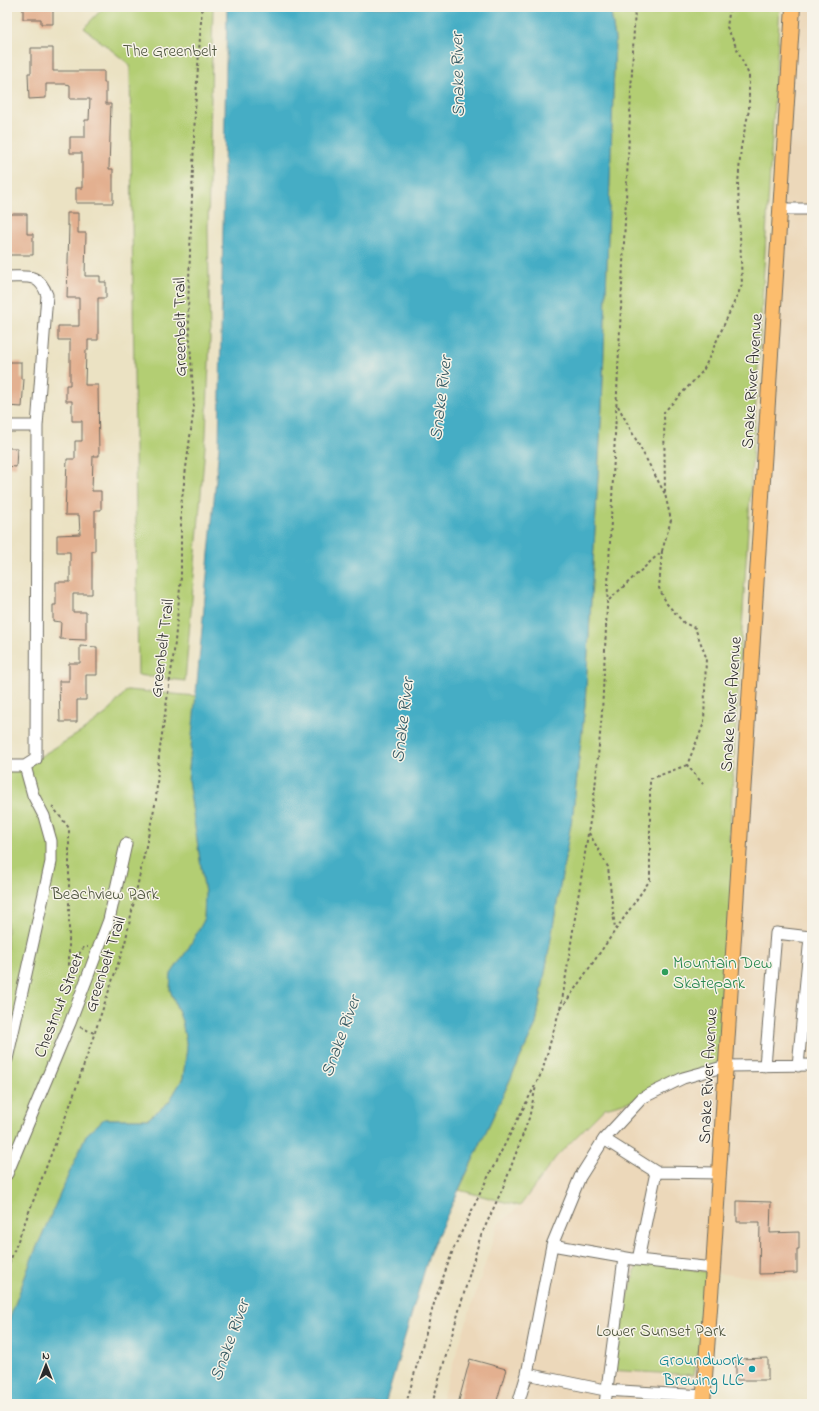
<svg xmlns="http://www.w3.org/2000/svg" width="819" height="1411" font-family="'Indie Flower',sans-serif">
<rect width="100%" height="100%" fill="#f7f3e8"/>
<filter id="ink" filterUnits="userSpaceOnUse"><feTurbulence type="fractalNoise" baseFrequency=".025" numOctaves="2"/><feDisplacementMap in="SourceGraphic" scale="8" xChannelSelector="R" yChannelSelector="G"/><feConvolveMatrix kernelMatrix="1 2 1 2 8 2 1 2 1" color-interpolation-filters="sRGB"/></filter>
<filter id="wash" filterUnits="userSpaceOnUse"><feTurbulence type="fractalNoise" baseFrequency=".012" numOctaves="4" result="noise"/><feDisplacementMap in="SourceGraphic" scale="16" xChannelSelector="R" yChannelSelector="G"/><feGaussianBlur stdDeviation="0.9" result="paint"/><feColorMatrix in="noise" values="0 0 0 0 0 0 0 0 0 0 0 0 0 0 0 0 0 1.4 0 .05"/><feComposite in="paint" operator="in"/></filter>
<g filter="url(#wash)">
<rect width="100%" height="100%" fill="#ebe2c3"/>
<path fill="#ecd8ba" d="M793,7H812V1237L809,1283L713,1273L703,1404H440L498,1224L520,1206L556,1157L605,1108L642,1098L726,1066Z"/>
<path fill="#b3ce73" stroke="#6f7c4f" d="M104,7H213L208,227L210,339L206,435L185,681L138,675L130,65L84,28Z
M610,7H780L729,840L740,841L726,1066L642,1098L605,1108L556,1157L520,1206L459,1190L536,1024L573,811L585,705L602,406L615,39Z
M127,690L196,696L188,780L205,893L204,921L188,949L171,974L170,990L182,1021L187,1048L183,1078L169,1102L148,1119H104L86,1135L32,1258L7,1326V766L36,759L81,732L107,713Z
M638,1260L713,1273L694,1375L608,1370Z"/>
<path fill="#45adc5" stroke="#386c78" d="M227,7H610L615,39L602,406L585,705L573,812L536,1024L430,1252L385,1404H7V1326L32,1258L86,1135L104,1119H148L169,1102L183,1078L187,1048L182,1021L170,990L171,974L188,949L204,920L205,893L188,780L219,446Z"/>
<g id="blocks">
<path fill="#e3b090" d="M23,7H53V24H41V19H23Z
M31,48H53V71H104V83H106V104H111L109,169H113V203H76V188H82V153H70V137H85V120H89L90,99H70V85L66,84H46V98L29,99L28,73H31Z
M67,213H78V233H86L85,276H100V282H106V298H98V340H88V350H86L85,385H98L99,456H93L92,491H101V510H95V551H92V594H73V612H86V640L60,639L61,622L53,621V605H56V582H70V552H57V535L80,534L79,515H65L67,459H75V441H82V421H72V401H66V385H70V340H58V326H79V298H67L69,225H67Z
M7,214H27V234H33V255H7Z
M8,362H21V379H24L22,407L7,406Z
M7,448H17L16,467L7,466Z
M80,646L97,647V675H86V700H77V722H60L59,681H69V663H80Z
M737,1201L771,1202L770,1233L799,1232V1249H797V1273L759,1274L760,1222H737Z
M768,1358V1380H736V1359Z
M470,1359L506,1369L496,1404H458Z"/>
</g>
</g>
<g filter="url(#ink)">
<use href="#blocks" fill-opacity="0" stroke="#6e6b60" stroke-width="1"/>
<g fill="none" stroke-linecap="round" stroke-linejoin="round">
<g stroke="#6e6b60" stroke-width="13">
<path id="minor" d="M780,209H812
M7,277C28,277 39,273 47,295L37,426L36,759L25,766
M7,426H37
M7,766H25L33,795L44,816L51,841V862L7,1059
M765,1066L776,933L810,937L798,1066
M656,1172L720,1173
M7,1174L70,1023L109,920L126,844
M552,1245L638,1260L713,1268
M638,1260L656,1172L604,1139L642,1098L683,1078L726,1066L812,1065
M527,1374L605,1390L704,1396
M518,1404L527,1374L552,1245L580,1177L604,1139
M605,1404L624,1258"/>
</g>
<g stroke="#6e6b60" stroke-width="16">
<path id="major" d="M703,1404L713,1268L793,7"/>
</g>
<path stroke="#6e6b60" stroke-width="2" stroke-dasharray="3 3" stroke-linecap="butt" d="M618,406L665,494L664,412L703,371L742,285L738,184L741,147L749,110V75L727,27L730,7
M662,551L659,588L667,604L684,623L695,628L706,657L704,723L687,765L703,784
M609,600L662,551L671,520L665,494
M52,806L69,828V965H71L84,947H88
M589,833L608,867L615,929
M561,1009L650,880V779L687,765
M80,1027L94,1033
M7,1269L72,1100L125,943L156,800L159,755L174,652L181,577V506L194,407L188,309L195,111L202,7
M406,1404L435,1300L453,1250L485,1183L542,1072L562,1001L595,789L602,713L635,7
M432,1404L480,1238L505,1183L529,1118L536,1086"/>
<use href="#minor" stroke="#fff" stroke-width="11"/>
<use href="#major" stroke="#fcbd6e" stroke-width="14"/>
</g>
</g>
<circle fill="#2e9e5b" stroke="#f7f3e8" stroke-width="1.5" cx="665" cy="972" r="4"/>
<circle fill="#0f9aa8" stroke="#f7f3e8" stroke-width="1.5" cx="752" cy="1369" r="4"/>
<g text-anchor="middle" stroke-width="3" stroke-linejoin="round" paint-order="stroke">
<g font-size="17" fill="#4d543d" stroke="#f7f3e8">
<text x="170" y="56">The Greenbelt</text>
<text x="105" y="899">Beachview Park</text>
<text x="661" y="1336">Lower Sunset Park</text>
</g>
<g font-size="17" fill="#2b2b2b" stroke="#f7f3e8">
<text transform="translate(179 327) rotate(-91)" y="6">Greenbelt Trail</text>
<text transform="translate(751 381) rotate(-86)" y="6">Snake River Avenue</text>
<text transform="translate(161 648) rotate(-83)" y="6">Greenbelt Trail</text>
<text transform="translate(730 704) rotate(-86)" y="6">Snake River Avenue</text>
<text transform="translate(104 964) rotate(-72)" y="6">Greenbelt Trail</text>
<text transform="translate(58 1005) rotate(-69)" y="6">Chestnut Street</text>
<text transform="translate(707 1076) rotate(-87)" y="6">Snake River Avenue</text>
</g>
<g font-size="17" fill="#27864d" stroke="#f7f3e8" text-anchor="start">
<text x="673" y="968">Mountain Dew<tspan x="673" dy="20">Skatepark</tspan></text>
</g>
<g font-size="17" fill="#0d838f" stroke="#f7f3e8" text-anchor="end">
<text x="744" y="1365">Groundwork<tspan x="744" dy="20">Brewing LLC</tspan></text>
</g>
<g font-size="18" font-style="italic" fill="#345861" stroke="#f7f3e8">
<text transform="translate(457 75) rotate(-91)" y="6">Snake River</text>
<text transform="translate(440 398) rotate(-83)" y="6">Snake River</text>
<text transform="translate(402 720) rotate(-83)" y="6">Snake River</text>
<text transform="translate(340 1036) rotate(-70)" y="6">Snake River</text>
<text transform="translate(229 1340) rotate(-70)" y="6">Snake River</text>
</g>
</g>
<rect width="819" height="1411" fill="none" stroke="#f7f3e8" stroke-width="24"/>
<g transform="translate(46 1365)" stroke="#f7f3e8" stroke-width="3" paint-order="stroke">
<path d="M0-3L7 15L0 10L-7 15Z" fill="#2b2b2b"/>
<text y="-6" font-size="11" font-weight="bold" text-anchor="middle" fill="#2b2b2b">N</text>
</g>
</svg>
